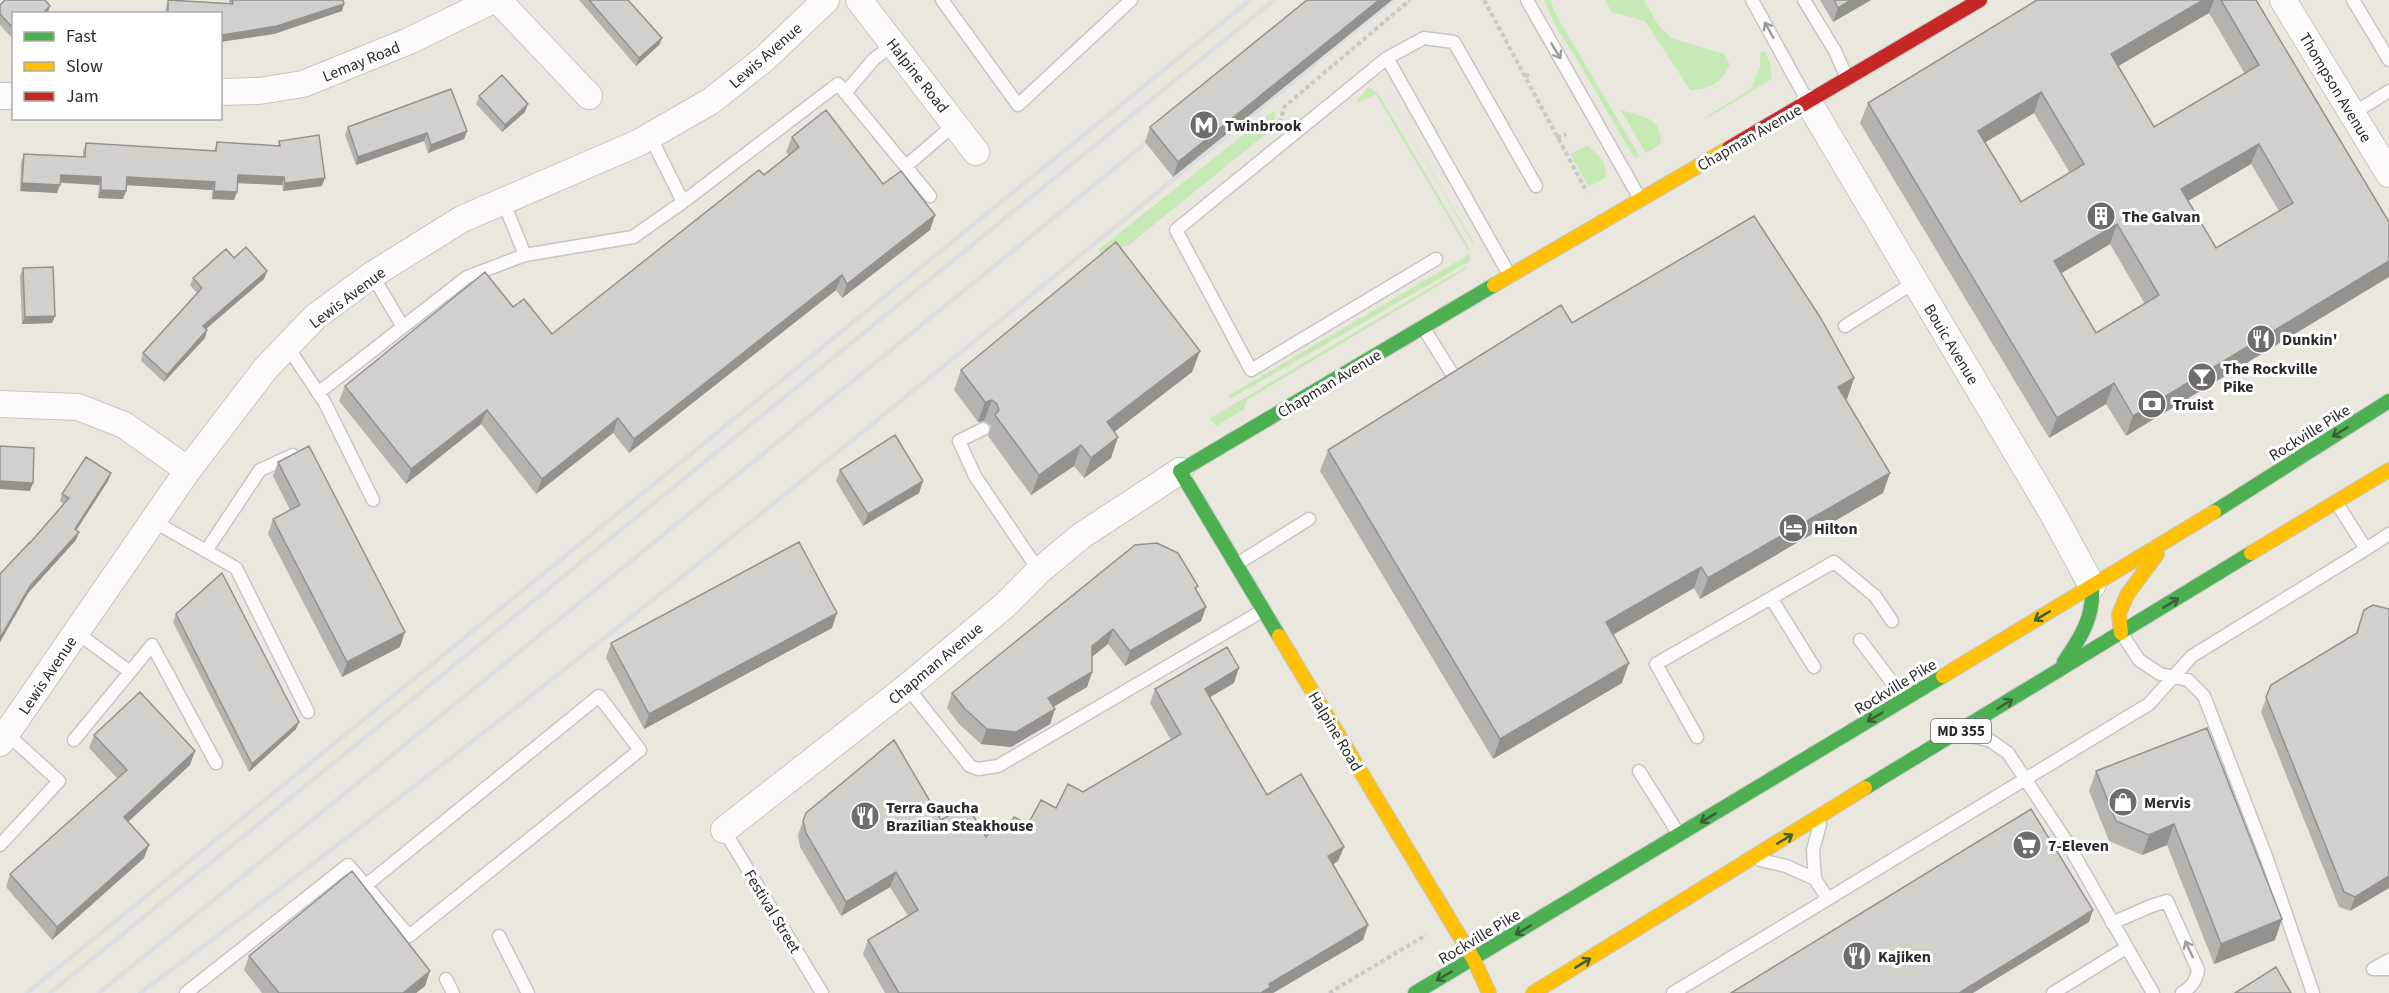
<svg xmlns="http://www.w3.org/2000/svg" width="2389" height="993" font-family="'Source Sans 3',sans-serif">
<rect width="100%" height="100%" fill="#eae7df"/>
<path fill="#c6e9b5" d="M1544,0H1550L1557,17L1640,157L1635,159L1576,58L1556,27Z
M1605,0H1644L1657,23L1671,38L1724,54L1730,65C1722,82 1709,90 1690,90L1645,21L1612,12Z
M1765,51L1770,63L1772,79L1709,117L1704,118L1750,90L1760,68V53Z
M1368,87L1378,93L1469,248L1470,261L1230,399L1228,396L1260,377L1470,254L1376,94L1358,103L1357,101Z
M1383,88L1475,245L1473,244Z
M1620,109C1641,119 1660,113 1661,143L1646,153Z
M1275,110L1274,127L1129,245L1118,249L1103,261L1099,249Z
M1587,146C1600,155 1606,161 1606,177L1589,187L1570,154Z
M1465,267L1466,269L1247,400L1244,409L1217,426L1209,419Z"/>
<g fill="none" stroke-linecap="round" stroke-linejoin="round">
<g stroke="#c7c6c5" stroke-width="15">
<path id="lane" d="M942,0L1018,105L1131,0
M1527,0L1639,197
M1752,0L1808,102
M1804,0L1835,51L1847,78
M2353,0L2389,60
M1387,58L1510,276
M845,93L874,59L894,44
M2352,114L2389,91
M906,166L955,124
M683,202L838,84L930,196
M525,255L633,237L683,202L650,136
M1436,259L1251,370L1176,230L1387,58L1424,38L1454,42L1536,186
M372,275L403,327
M1845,326L1915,282
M1423,327L1454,377
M287,346L325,403L373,500
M318,393L467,277L525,255L503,201
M983,429L959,441L975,476L1039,571
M153,521L236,568L308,712
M2366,549L2389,534
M206,551L260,470L293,455
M1237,564L1309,519
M1771,598L1814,667
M2122,634L2139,660L2160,674L2188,680L2204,696L2267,859L2313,993
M1860,640L1904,698
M130,672L152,645L216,763
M907,687L970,766L978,769L998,766L1262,611
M1963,734L1991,741L2008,753L2065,839L2153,993
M1697,737L1656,664L1834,562L1875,596L1892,621
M74,740L130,672L76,632
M1639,771L1678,833
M1820,824L1813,850L1815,879L1828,899
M724,830L822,993
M0,845L59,781L7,734
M1760,860L1786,866L1815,879
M2112,923L2151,906L2167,901L2198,970C2196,982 2191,987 2182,993
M499,936L528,993
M2389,960L2373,969H2389
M446,979L453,993
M186,993L348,865L409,936L640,750L599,696L365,886
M1673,993L2149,704L2192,656L2366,549L2336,502
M2053,993L2126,948"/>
</g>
<g stroke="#c7c6c5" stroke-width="28">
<path id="street" d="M498,0L589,96
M859,0L976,152
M2283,0L2389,174
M220,92L259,91L303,84L409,41L493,0
M0,96H14
M1809,103L2053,514L2092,586
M0,404L78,407L124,425L188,470
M0,743L188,470L266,368L315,317L372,275L462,219L638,143L711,101L764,59L826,0
M724,830L907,687L1004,606L1039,571L1081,536L1180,471"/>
</g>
<g stroke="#c7c6c5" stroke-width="16">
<path id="fast" d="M2214,512L2389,401
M1279,636L1180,471L1494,285
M2064,662C2081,637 2094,617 2092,586
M1865,788L2251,553
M1415,993L1943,676"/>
</g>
<g stroke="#c7c6c5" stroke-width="16">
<path id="slow" d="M1494,285L1729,148
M2251,553L2389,470
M2121,633L2119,614L2127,595L2157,554
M1279,636L1474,960L1489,993
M1943,676L2214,512
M1533,993L1865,788"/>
</g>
<g stroke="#c7c6c5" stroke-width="16">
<path id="jam" d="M1729,148L1980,0"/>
</g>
<path stroke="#cac9c8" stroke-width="4" stroke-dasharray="4.5 3" stroke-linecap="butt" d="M1484,0L1587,192
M1525,77L1530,73
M1280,123L1284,107L1410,0
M1557,138L1566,134
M1329,993L1426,935"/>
<use href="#lane" stroke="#fcfbfa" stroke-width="12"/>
<use href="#street" stroke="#fcfbfa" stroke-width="26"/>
<use href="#fast" stroke="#4caf50" stroke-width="14"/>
<use href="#slow" stroke="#ffc107" stroke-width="14"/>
<use href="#jam" stroke="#c62828" stroke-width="14"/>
<path stroke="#dddedf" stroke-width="4.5" d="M27,993L1250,0
M50,993L1274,0
M99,993L1158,133
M140,993C569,677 980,337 1393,0"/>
</g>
<path fill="#b5b3ae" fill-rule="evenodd" d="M168,0L229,3V0H343L342,11L274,34L220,14H165L166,8Z
M579,0H628L662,38L659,45L636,66Z
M1307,0H1392L1173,177L1145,142L1150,127Z
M1820,0H1871L1833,22Z
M2037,0H2256L2389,222L2126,436L2106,404L2049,438L1860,123L1868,103ZM2209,13L2245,74L2154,127L2118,66ZM2034,113L2070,173L2021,202L1985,142ZM2251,164L2279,211L2216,248L2188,201ZM2110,244L2145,304L2096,333L2061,273Z
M0,5L14,14V40L0,25Z
M479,96L525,112L502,132L476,104Z
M348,127L467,131L464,139L428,153L424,141L356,165L345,135Z
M792,137L883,184L935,215L930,230L842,298L836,290L629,453L613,433L536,494L481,424L406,484L339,401L345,386L513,307L552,334L789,155L786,152Z
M279,141L322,186L283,191L282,185L237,183L234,200L212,199V190L127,185L123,199L98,198L99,185L60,183L57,193L20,191L21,162L24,154L83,157V151L86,143L214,151L217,142L278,146Z
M234,258L267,271L264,279L206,329L205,338L164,382L141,361L143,353L197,293L190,285L193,278Z
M23,268L55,316L52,323L22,324L20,276Z
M1572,323L1854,378L1847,399H1845L1883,493L1700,599L1694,588L1613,635L1622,683L1493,759L1320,471L1328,450Z
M1200,351L1192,372L1114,432L1118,437L1111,458L1084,478L1074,466L1031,495L988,436L991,427L990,425L984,421L978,422L954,390L961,370Z
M278,462L400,647L342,677L268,534L273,519L290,510L273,476Z
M840,470L923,481L919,493L863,526L836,481Z
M111,473L108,481L76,530V540L28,593L0,642V574L29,544L64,504L60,501L62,494Z
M1198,586L1196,591L1206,607L1201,621L1125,666L1108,644L1092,656V672L1087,687L1053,706L1055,709L1050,724L1011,747L981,744L959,724L947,708L952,693Z
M2389,609V888L2350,911L2339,907L2261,712L2271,685L2356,633L2364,610Z
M176,614L296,729L249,772L173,622Z
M832,628L644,729L606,658L611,643Z
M1234,683L1210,697L1267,795L1344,847L1338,861L1333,865L1363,940L1273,993H885L863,954L868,940L908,916L890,887L841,916L800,847L798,835L806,813L941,820L986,837L1008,828L1028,824L1171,740L1150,703L1155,689Z
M2207,728L2275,940L2214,964L2167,845L2142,855L2109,841L2089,791L2096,771Z
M94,735L190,765L128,822L144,858L52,940L6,887L10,874L118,779L89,748Z
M249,956L425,986L416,993H262L244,970Z"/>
<path fill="#93928d" d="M1379,0H1392L1173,177L1178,162Z
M1851,0H1871L1833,22L1838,8Z
M2203,0H2214L2209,13L2103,75L2111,54Z
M344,4L342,11L274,34L220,42V35Z
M50,6L48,13L42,14Z
M662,38L659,45L636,66L639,58Z
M2041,92L2034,113L1971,151L1978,131Z
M528,104L525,112L502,132L505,125Z
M467,131L464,139L428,153L431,145Z
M427,133L424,141L356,165L358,157Z
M2259,144L2251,164L2174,209L2181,189Z
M61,175L101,177L99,185L58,182Z
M238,175L284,177L282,185L235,183Z
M127,177L215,182L212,190L124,185Z
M325,178L322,186L283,191L285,183Z
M22,183L60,185L57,193L20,191Z
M101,190L126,191L123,199L98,198Z
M214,191L237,192L234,200L212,199Z
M935,215L930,230L842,298L847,284Z
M2117,224L2110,244L2047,282L2054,261Z
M2389,261V277L2126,436L2133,416Z
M267,271L264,279L200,334L203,326Z
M842,275L836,290L629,453L634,439Z
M55,316L52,323L22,324L25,317Z
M207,330L205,338L164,382L167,375Z
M1200,351L1192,372L1100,443L1107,422Z
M1854,378L1847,399L1830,408L1838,387Z
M2114,383L2106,404L2049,438L2057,418Z
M992,400L984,421L978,422L985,402Z
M487,410L481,424L406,484L411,469Z
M618,418L613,433L536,494L542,479Z
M1118,437L1111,458L1084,478L1091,458Z
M1081,445L1074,466L1031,495L1039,475Z
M111,473L108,481L72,537L75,529Z
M1890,473L1883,493L1700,599L1708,578Z
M0,481L33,483L30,491L0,489Z
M923,481L919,493L863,526L868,514Z
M79,532L76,540L28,593L0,642V638L30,586Z
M1701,567L1694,588L1598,643L1606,622Z
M1206,607L1201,621L1125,666L1130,651Z
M837,613L832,628L644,729L649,714Z
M1113,629L1108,644L1087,661L1092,646Z
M405,632L400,647L342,677L347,662Z
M1629,663L1622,683L1493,759L1500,739Z
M1239,668L1234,683L1200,703L1205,689Z
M1092,672L1087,687L1043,713L1048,698Z
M1055,709L1050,724L1011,747L981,744L987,729Z
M299,722L296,729L249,772L252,764Z
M195,751L190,765L119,830L124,817Z
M2174,824L2167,845L2142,855L2149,835Z
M149,845L144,858L52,940L57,927Z
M1344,847L1338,861L1323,871L1328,856Z
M896,872L890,887L841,916L846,902Z
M2389,876V888L2350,911L2355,897Z
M2093,910L2089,922L1973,993H1959Z
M2282,919L2275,940L2214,964L2221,944Z
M1368,925L1363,940L1273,993H1261L1269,984Z
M430,971L425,986L416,993H403Z"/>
<path fill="#d2d0ca" stroke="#93928d" stroke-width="1.5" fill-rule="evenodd" d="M5,0H45L50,6L42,14H14V29L0,14V5Z
M168,0L233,4L232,0H343L344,4L277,26L222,35H220V14H168Z
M589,0H628L662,38L639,58Z
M1307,0H1379L1178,162L1150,127Z
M1834,0H1851L1838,8Z
M2037,0H2203L2111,54L2154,127L2259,65L2221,0H2256L2389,222V261L2133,416L2114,383L2057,418L1868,103ZM2041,92L2084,164L2021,202L1978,131ZM2259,144L2293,203L2216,248L2181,189ZM2117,224L2159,295L2096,333L2054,261Z
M502,75L528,104L505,125L479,96Z
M451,89L467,131L431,145L427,133L358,157L348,127Z
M826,110L883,184L901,171L935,215L847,284L842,275L634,439L618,418L542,479L487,410L411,469L345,386L485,272L513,307L524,299L552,334L759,170L764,175L799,147L792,137Z
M319,135L325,178L285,183L284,177L238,175L237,192L214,191L215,182L127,177L126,191L101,190V177L61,175L60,185L22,183L24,154L85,157L86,143L216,151L217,142L280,146L279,141Z
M1754,216L1820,317L1854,378L1838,387L1890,473L1708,578L1701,567L1606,622L1629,663L1500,739L1328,450L1561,305L1572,323Z
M1116,242L1200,351L1107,422L1118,437L1091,458L1081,445L1039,475L995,415L999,410L997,404L992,400L985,402L961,370Z
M246,247L267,271L203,326L207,330L167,375L143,353L202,288L193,278L226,249L234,258Z
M53,267L55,316L25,317L23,268Z
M895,435L923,481L868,514L840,470Z
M0,446L34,448L33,483L0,481Z
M309,446L405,632L347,662L273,519L300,505L278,462Z
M86,457L111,473L75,529L79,532L30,586L0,638V574L30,542L29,544L69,498L62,494Z
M799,542L837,613L649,714L611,643Z
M1157,543L1178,553L1198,586L1195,588L1206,607L1130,651L1113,629L1092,646V672L1048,698L1055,709L1016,732L987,729L965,709L952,693L1135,545Z
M222,573L299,722L252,764L176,614Z
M2373,605L2389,609V876L2355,897L2344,892L2266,697L2271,685L2357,633L2364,610Z
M1227,647L1239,668L1205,689L1267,795L1301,774L1344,847L1328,856L1368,925L1269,984L1270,987L1261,993H899L868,940L918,910L896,872L846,902L806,833L803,821L806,813L894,740L941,820L967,805L986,837L995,822L1008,828L1014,817L1028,824L1041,800L1056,808L1068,784L1083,792L1181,734L1155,689Z
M140,692L195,751L124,817L149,845L57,927L10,874L127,770L94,735Z
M2207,728L2282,919L2221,944L2174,824L2149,835L2116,821L2096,771Z
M2031,809L2093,910L1959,993H1731Z
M352,871L430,971L403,993H279L249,956Z
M2276,967L2291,993H2235Z"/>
<defs><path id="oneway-shaft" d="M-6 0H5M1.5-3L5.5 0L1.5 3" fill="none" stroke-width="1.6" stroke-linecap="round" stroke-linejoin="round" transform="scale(1.5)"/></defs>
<g stroke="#9e9d9d">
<use href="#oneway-shaft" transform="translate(1769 30) rotate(-119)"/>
<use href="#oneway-shaft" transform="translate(1556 51) rotate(59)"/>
<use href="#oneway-shaft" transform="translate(2189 949) rotate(-115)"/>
</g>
<g stroke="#38603a">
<use href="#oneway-shaft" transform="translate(2340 432) rotate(148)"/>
<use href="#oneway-shaft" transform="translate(2171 603) rotate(-31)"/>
<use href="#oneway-shaft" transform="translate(2042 616) rotate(149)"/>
<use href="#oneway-shaft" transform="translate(2005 704) rotate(-32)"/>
<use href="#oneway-shaft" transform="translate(1875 717) rotate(149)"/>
<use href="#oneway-shaft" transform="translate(1708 818) rotate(149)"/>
<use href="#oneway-shaft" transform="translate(1785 839) rotate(-31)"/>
<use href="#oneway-shaft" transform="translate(1523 930) rotate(149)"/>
<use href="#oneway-shaft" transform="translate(1583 963) rotate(-31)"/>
<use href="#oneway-shaft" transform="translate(1444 976) rotate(150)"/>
</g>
<defs>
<g id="metro-disc" transform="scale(1.5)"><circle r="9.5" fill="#6e6d6a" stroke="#fff"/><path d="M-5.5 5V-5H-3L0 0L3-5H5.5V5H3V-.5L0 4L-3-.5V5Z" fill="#fff"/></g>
<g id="building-disc" transform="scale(1.5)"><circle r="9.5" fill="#6e6d6a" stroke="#fff"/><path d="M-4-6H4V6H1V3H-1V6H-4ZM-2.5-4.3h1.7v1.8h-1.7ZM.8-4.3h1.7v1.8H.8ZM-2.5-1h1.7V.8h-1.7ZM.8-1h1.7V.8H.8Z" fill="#fff"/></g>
<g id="restaurant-disc" transform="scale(1.5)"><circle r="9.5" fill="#6e6d6a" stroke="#fff"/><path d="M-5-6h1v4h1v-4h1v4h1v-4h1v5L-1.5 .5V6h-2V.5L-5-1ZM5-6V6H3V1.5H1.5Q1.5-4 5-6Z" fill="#fff"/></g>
<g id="bar-disc" transform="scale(1.5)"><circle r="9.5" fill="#6e6d6a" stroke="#fff"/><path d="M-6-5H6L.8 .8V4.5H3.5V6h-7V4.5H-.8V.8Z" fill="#fff"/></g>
<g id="bank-disc" transform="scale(1.5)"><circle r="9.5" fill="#6e6d6a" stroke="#fff"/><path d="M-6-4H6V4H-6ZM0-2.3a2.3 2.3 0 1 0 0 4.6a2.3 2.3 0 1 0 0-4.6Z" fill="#fff"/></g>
<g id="hotel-disc" transform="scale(1.5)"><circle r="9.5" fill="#6e6d6a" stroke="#fff"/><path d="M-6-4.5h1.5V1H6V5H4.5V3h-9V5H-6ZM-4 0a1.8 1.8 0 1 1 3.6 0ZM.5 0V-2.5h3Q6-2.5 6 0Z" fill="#fff"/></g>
<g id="shop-disc" transform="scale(1.5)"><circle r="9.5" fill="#6e6d6a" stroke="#fff"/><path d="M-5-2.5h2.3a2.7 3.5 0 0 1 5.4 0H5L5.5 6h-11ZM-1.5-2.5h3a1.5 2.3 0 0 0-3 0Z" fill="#fff"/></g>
<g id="supermarket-disc" transform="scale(1.5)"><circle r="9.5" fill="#6e6d6a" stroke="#fff"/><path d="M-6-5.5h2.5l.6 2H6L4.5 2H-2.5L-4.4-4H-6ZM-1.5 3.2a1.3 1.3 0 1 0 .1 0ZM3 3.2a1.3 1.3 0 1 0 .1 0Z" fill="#fff"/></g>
</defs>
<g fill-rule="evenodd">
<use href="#metro-disc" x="1204" y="125"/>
<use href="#building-disc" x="2101" y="216"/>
<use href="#restaurant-disc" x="2261" y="339"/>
<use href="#bar-disc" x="2202" y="377"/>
<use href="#bank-disc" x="2152" y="404"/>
<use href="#hotel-disc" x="1793" y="528"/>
<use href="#shop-disc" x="2123" y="802"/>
<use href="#restaurant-disc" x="865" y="816"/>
<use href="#supermarket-disc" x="2027" y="845"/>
<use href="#restaurant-disc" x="1857" y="956"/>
</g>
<g text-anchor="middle" stroke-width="6" stroke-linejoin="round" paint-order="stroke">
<rect fill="#fff" stroke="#6b6b6b" stroke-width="1.5" x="1931" y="719" width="60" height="24" rx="4.5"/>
<g font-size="15" font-weight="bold" fill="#2b2b2b">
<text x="1961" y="736">MD 355</text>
</g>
<g font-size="16" fill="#2b2b2b" stroke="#fff">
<text transform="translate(765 55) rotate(-41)" y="6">Lewis Avenue</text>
<text transform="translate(361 61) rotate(-22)" y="6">Lemay Road</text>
<text transform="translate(918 75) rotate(52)" y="6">Halpine Road</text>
<text transform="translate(2336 87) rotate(59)" y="6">Thompson Avenue</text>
<text transform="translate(1749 137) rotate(-30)" y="6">Chapman Avenue</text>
<text transform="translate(347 297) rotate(-37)" y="6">Lewis Avenue</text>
<text transform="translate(1952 344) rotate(59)" y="6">Bouic Avenue</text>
<text transform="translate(1329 383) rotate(-31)" y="6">Chapman Avenue</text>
<text transform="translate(2309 432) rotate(-32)" y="6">Rockville Pike</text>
<text transform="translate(935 663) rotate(-40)" y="6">Chapman Avenue</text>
<text transform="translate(47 675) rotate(-56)" y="6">Lewis Avenue</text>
<text transform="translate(1895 686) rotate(-31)" y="6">Rockville Pike</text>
<text transform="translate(1336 731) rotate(59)" y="6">Halpine Road</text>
<text transform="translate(773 911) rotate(59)" y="6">Festival Street</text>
<text transform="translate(1479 936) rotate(-31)" y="6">Rockville Pike</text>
</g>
<g font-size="16" font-weight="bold" fill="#2b2b2b" stroke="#fff" text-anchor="start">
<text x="1225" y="131">Twinbrook</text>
<text x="2122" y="222">The Galvan</text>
<text x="2282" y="345">Dunkin'</text>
<text x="2223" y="374">The Rockville<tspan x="2223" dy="18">Pike</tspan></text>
<text x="2173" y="410">Truist</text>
<text x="1814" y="534">Hilton</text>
<text x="2144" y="808">Mervis</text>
<text x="886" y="813">Terra Gaucha<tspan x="886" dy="18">Brazilian Steakhouse</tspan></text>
<text x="2048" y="851">7-Eleven</text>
<text x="1878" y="962">Kajiken</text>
</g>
</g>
<rect x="12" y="12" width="210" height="108" fill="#ffffff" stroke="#aaaaaa" stroke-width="1.5"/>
<rect x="24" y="32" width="30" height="9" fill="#4caf50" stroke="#aaaaaa" stroke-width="1.5"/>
<text x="66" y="42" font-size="18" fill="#2b2b2b">Fast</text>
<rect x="24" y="62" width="30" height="9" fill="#ffc107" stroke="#aaaaaa" stroke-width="1.5"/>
<text x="66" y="72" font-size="18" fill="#2b2b2b">Slow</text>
<rect x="24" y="92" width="30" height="9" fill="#c62828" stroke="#aaaaaa" stroke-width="1.5"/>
<text x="66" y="102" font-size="18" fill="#2b2b2b">Jam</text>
</svg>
